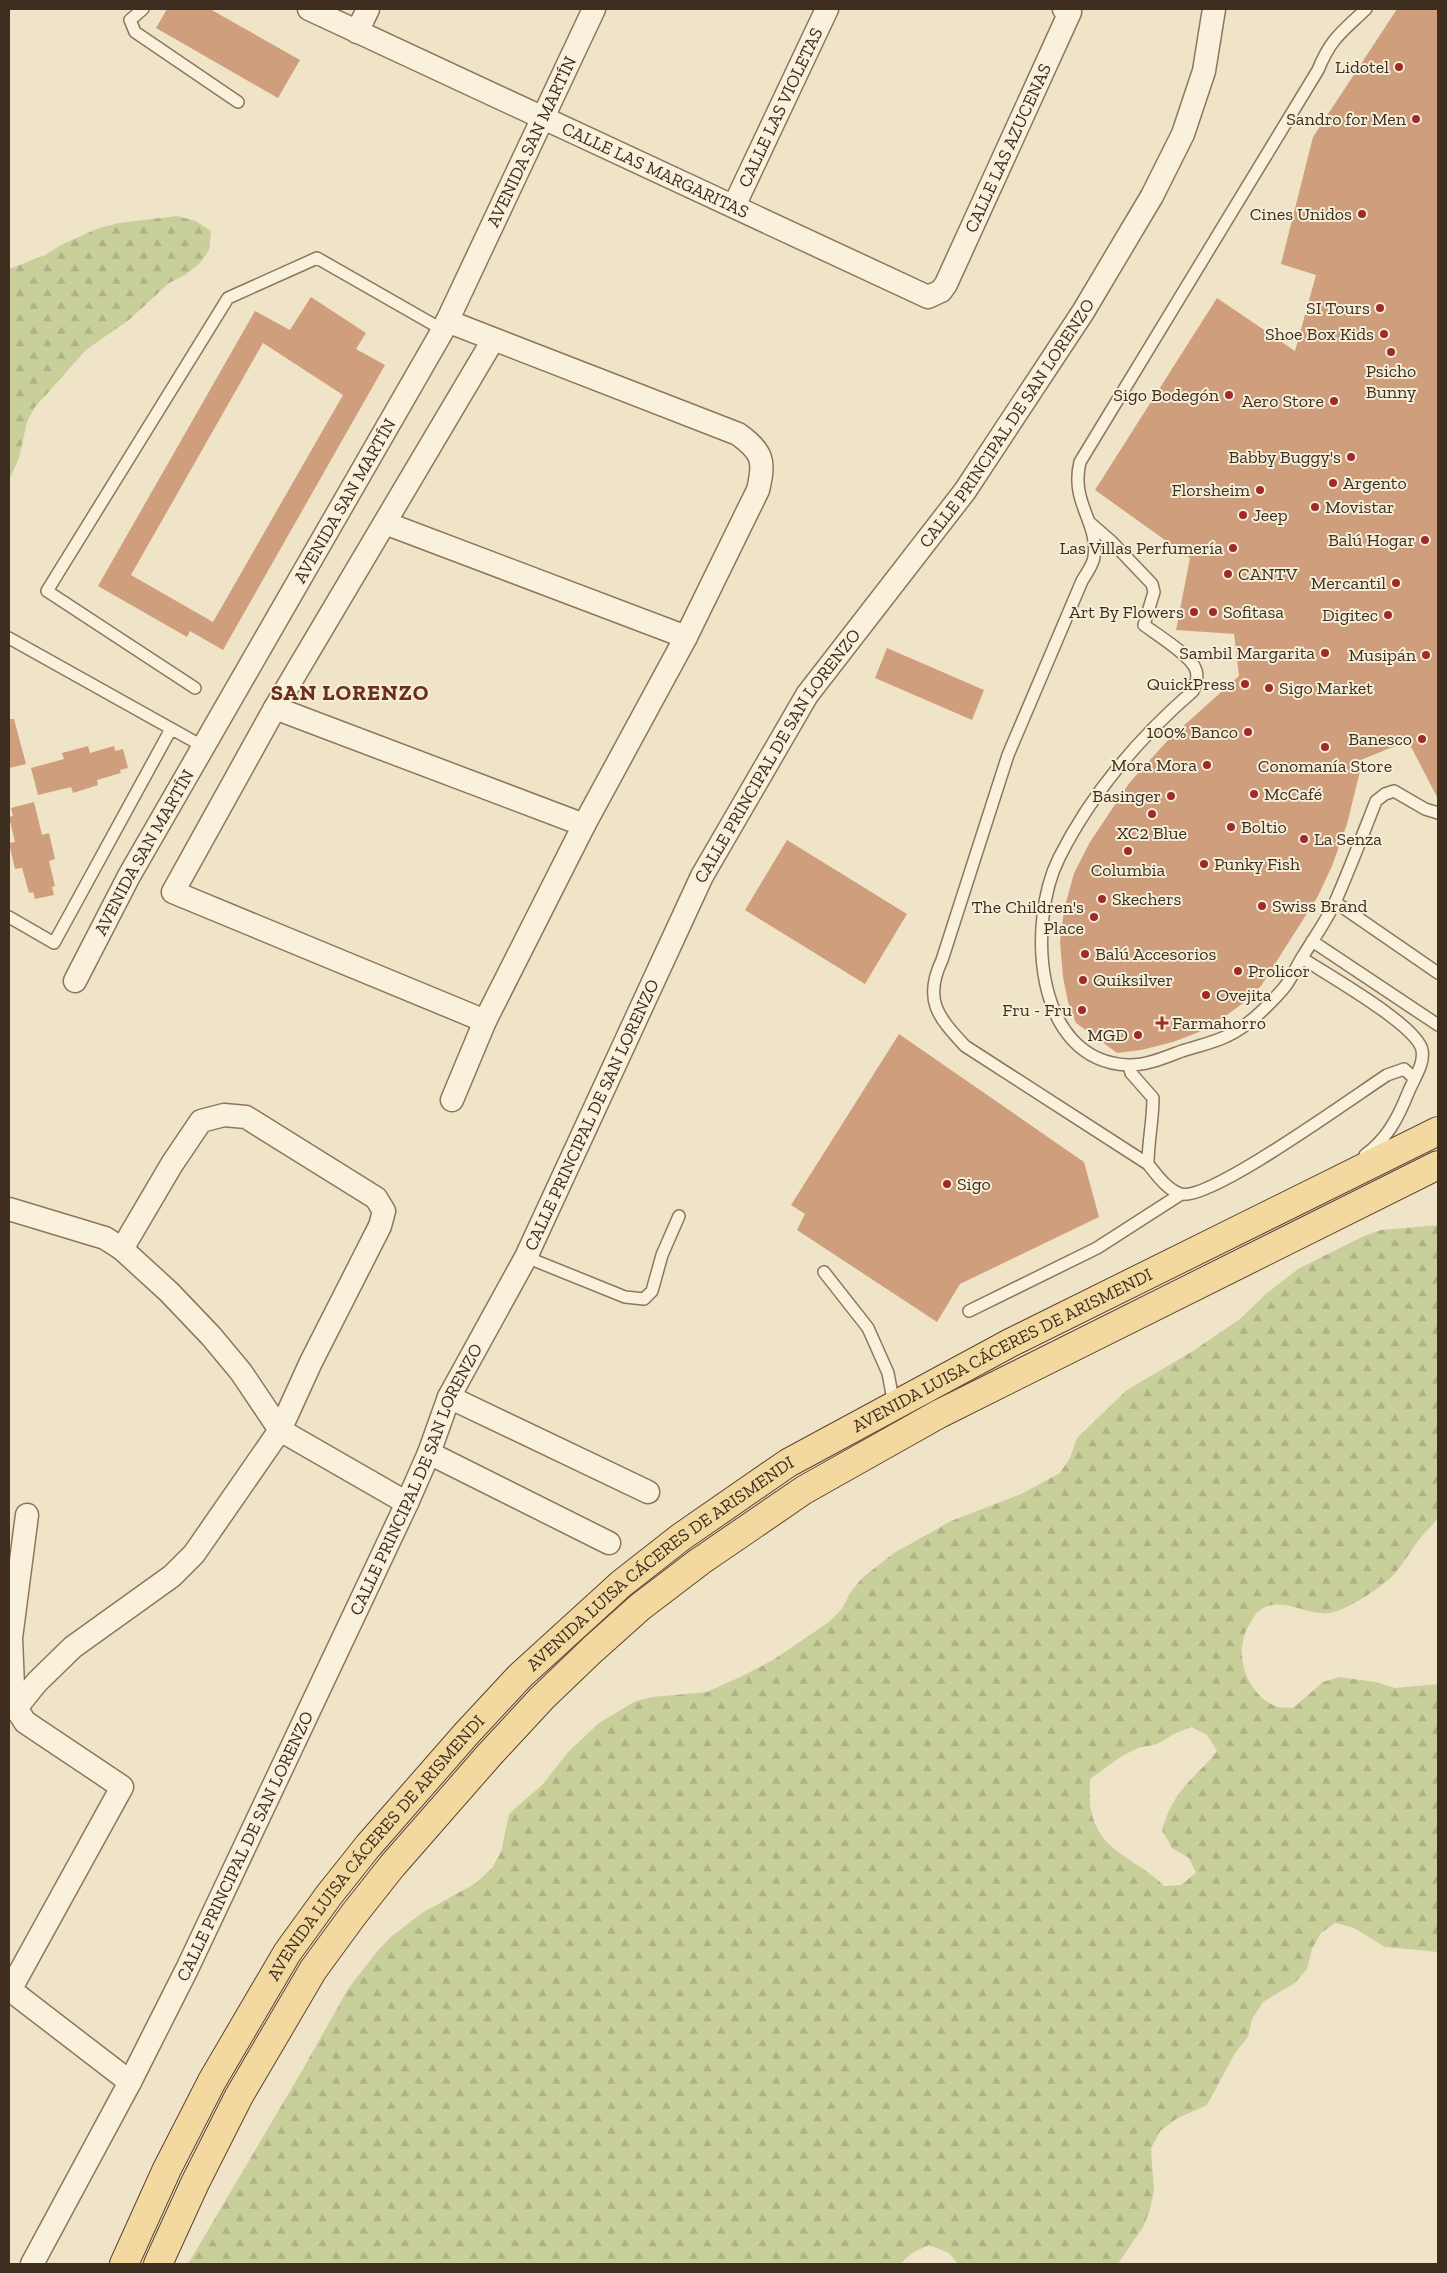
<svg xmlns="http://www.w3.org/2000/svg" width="1447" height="2273" font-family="'Zilla Slab',serif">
<defs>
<pattern id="forest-firs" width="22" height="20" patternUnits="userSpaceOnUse" patternTransform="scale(1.25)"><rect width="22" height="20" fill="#c9cf9b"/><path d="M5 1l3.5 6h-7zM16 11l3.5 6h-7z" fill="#aeb285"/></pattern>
</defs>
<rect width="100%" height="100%" fill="#f0e4c8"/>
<path fill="url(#forest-firs)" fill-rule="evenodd" d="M177,216L196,221L211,231L209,250L200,263L185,275L169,283L130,319L86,350L35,407L27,422L19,458L9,480V269L45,255L61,245L99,228L119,223Z
M1438,1225V1518C1434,1524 1428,1529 1423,1535C1413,1546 1406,1560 1396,1572C1385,1585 1347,1611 1329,1613C1306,1616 1282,1595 1260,1610C1256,1612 1253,1618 1251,1622C1232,1649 1244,1692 1275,1706C1279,1708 1288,1707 1293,1708L1323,1682L1339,1677L1375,1682L1395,1688L1438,1684V1952L1385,1947L1354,1928L1335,1923L1321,1933L1312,1949L1307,1969L1295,1983L1263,2002L1252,2019L1248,2037L1235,2053L1207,2105L1176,2119L1160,2131L1151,2149L1154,2190L1150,2210L1143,2227L1118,2264H958L949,2253L929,2245L912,2253L900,2264H188L303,2069L348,1989L379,1949L392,1936L422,1913L476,1883L492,1868L501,1852L509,1814L543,1784L568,1752L599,1723L634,1702L652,1697L707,1692L740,1677L773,1660L829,1622L842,1609L850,1593L862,1578L894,1553L951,1521L1021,1494L1060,1473L1070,1458L1077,1438L1127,1390L1193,1351L1240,1319L1267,1293L1298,1269L1364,1236L1381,1230ZM1191,1727L1207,1735L1217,1751C1205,1767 1189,1779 1178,1795C1170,1806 1166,1818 1162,1830L1172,1848L1189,1858L1196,1873L1181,1885L1164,1886C1137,1858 1099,1853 1091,1810C1089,1800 1090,1789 1090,1779L1122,1756L1138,1748L1157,1744L1174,1734Z"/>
<path fill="#cf9f7d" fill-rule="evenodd" d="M167,9H210L300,60L278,98L156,28Z
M1397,9H1438V799L1408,741L1363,759L1347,824L1332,866L1318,896L1261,986L1246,1001L1220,1020L1199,1032L1173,1042L1141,1050L1117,1053L1076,1023L1068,1002L1063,977L1060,942L1064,910L1074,873L1090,842L1130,782L1170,738L1239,676L1234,634L1176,630L1190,558L1095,490L1217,298L1295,351L1316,275L1281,264L1313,137Z
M311,297L366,333L356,349L385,365L223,650L190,631L187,637L98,586L255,311L290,330ZM263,343L343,395L213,622L131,575Z
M887,648L984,690L972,720L875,678Z
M9,719H14L26,764L9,768Z
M88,746L90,753L114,746L115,751L123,749L128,768L120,770L121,773L97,780L98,785L73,793L71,787L38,795L31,768L64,759L62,753Z
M34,802L42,835L49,833L55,859L49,861L55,886L52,887L54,895L35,899L33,892L29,893L22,868L15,869L9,843L15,842L9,817L13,816L11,808Z
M787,840L907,914L865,984L745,910Z
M899,1034L1084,1162L1099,1217L960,1284L937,1322L797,1230L805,1214L791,1205Z"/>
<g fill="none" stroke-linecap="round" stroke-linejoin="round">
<g stroke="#8d765c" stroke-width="14">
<path id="service" d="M143,9L130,20L135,32L238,102
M1366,9C1342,32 1331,38 1318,70L1080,462C1070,503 1099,522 1094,557C1093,565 1086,574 1082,581L1008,755L942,960C923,1000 938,1017 965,1046L1148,1164C1156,1174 1168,1191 1181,1194C1209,1202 1356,1095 1387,1075L1404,1069L1414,1078
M1089,522L1112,542L1152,584L1154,592L1144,625C1156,634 1190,655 1195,668C1199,675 1196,684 1193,691C1140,737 1091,794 1059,858C1027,922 1033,1061 1128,1065C1145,1066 1166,1057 1182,1051C1197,1046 1213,1043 1227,1036C1248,1027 1268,1006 1283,989C1291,980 1296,967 1303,956C1314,938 1327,920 1336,900C1350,868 1363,834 1376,801L1385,794L1394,791L1425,809L1438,813
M9,638L204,747
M195,688L47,591L228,298L317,258L443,330
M1335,902L1438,973
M9,917L54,943L171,729
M1312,941L1438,1025
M1302,958C1326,974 1417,1025 1422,1050C1425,1064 1413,1080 1408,1093C1398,1118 1387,1139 1365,1155
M1129,1066L1131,1073L1153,1098C1153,1121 1148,1141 1148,1164
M526,1257L625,1297L644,1299L652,1291L662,1255L679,1216
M824,1272L868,1328L888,1373L894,1405
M969,1311L1097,1248L1181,1194"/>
</g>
<g stroke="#8d765c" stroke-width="25">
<g id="minor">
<path id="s1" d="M309,9L928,297L941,291L946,284L1070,12L1064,9"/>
<path d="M357,32L368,9"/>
<path id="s2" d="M734,206L827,9"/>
<path d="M447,321L738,434C763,452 765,461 758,490L686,637L584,825L485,1021L452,1100"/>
<path d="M385,523L686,637"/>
<path d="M275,708L584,825"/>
<path id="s3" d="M75,981L129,876L443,330L594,9"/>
<path d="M485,1021L173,892L275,708L493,340"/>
<path d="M9,1209L105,1238L122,1249L169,1292L211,1336L241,1372L280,1430L407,1503"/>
<path d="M449,1397L648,1492"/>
<path d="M429,1453L609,1543"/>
<path d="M16,1708L37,1682L73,1647L172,1576L194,1554L280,1430L311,1362L380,1226L384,1211L376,1198L246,1117L224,1115L201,1121L172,1164L122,1249"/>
<path d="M9,1989L130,2082"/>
<path d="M9,1992L122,1787L25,1722L16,1708L13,1686L11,1638L27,1515"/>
<path id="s4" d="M32,2264L130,2082L187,1969L407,1503L429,1453L449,1397L526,1257L702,876L807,695L965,491L1083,312L1152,196L1183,134L1204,71L1214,9"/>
</g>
</g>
<g stroke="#5b4430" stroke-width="30">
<g id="primary">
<path id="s5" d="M124,2264L167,2169L212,2081L287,1953L329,1895L368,1846L467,1733L520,1676L621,1584L681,1537L788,1463L1010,1343L1438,1131"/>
<path d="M158,2264L195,2183L239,2096L313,1970L354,1914L392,1866L490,1754L542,1698L592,1650L640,1607L699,1562L804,1490L939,1414L1438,1165"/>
</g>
</g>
<use href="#service" stroke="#faf1dc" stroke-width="11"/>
<use href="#minor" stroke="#faf1dc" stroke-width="22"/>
<use href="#primary" stroke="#f3d9a0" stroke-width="28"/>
</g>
<g fill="#9e2a2b" stroke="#f7eed8" stroke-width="2">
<circle cx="1399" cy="67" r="5"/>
<circle cx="1416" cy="119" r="5"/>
<circle cx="1362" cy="214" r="5"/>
<circle cx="1380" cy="308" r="5"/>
<circle cx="1384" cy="334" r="5"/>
<circle cx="1391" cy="352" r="5"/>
<circle cx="1229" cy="395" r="5"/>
<circle cx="1334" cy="401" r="5"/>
<circle cx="1351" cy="457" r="5"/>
<circle cx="1333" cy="483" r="5"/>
<circle cx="1260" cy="490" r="5"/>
<circle cx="1315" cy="507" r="5"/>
<circle cx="1243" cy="515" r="5"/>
<circle cx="1425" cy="540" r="5"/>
<circle cx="1233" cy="548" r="5"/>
<circle cx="1228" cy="574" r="5"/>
<circle cx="1396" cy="583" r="5"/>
<circle cx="1194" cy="612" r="5"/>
<circle cx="1213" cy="612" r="5"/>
<circle cx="1388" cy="615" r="5"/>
<circle cx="1325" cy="653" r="5"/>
<circle cx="1426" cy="655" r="5"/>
<circle cx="1245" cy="684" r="5"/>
<circle cx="1269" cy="688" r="5"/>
<circle cx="1248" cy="732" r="5"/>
<circle cx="1422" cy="739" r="5"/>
<circle cx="1325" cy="747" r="5"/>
<circle cx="1207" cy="765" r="5"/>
<circle cx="1254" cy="794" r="5"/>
<circle cx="1171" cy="796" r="5"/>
<circle cx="1152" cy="814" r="5"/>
<circle cx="1231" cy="827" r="5"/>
<circle cx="1304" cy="839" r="5"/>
<circle cx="1128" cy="851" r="5"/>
<circle cx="1204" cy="864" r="5"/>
<circle cx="1102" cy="899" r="5"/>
<circle cx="1262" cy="906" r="5"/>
<circle cx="1094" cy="917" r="5"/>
<circle cx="1085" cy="954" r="5"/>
<circle cx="1238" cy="971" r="5"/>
<circle cx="1083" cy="980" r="5"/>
<circle cx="1206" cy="995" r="5"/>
<circle cx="1082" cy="1010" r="5"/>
<path d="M1159.5 1015.5h5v5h5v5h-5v5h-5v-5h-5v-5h5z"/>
<circle cx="1138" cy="1035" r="5"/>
<circle cx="947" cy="1184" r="5"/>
</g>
<g text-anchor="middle" stroke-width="4" stroke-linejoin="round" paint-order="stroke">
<g font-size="18" fill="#3d2e20" stroke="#f7eed8" text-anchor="end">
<text x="1389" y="73">Lidotel</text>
<text x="1406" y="125">Sandro for Men</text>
<text x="1352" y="220">Cines Unidos</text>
<text x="1370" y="314">SI Tours</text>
<text x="1374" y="340">Shoe Box Kids</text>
<text x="1391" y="377" text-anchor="middle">Psicho<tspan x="1391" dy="21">Bunny</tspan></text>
<text x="1219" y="401">Sigo Bodegón</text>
<text x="1324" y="407">Aero Store</text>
<text x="1341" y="463">Babby Buggy's</text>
<text x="1343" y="489" text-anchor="start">Argento</text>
<text x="1250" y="496">Florsheim</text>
<text x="1325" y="513" text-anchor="start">Movistar</text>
<text x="1253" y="521" text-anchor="start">Jeep</text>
<text x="1415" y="546">Balú Hogar</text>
<text x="1223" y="554">Las Villas Perfumería</text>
<text x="1238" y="580" text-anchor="start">CANTV</text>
<text x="1386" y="589">Mercantil</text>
<text x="1184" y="618">Art By Flowers</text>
<text x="1223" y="618" text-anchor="start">Sofitasa</text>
<text x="1378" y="621">Digitec</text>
<text x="1315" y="659">Sambil Margarita</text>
<text x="1416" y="661">Musipán</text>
<text x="1235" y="690">QuickPress</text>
<text x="1279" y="694" text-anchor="start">Sigo Market</text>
<text x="1238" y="738">100% Banco</text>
<text x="1412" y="745">Banesco</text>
<text x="1197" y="771">Mora Mora</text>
<text x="1325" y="772" text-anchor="middle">Conomanía Store</text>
<text x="1264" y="800" text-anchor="start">McCafé</text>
<text x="1161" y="802">Basinger</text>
<text x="1241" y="833" text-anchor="start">Boltio</text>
<text x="1152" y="839" text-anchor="middle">XC2 Blue</text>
<text x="1314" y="845" text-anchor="start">La Senza</text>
<text x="1214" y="870" text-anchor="start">Punky Fish</text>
<text x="1128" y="876" text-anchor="middle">Columbia</text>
<text x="1112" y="905" text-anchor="start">Skechers</text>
<text x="1272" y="912" text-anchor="start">Swiss Brand</text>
<text x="1084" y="913">The Children's<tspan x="1084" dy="21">Place</tspan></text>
<text x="1095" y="960" text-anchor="start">Balú Accesorios</text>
<text x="1248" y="977" text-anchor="start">Prolicor</text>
<text x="1093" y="986" text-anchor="start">Quiksilver</text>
<text x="1216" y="1001" text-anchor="start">Ovejita</text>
<text x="1072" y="1016">Fru - Fru</text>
<text x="1172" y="1029" text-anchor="start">Farmahorro</text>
<text x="1128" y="1041">MGD</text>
<text x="957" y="1190" text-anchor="start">Sigo</text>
</g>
<g font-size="18" fill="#3d2e20" stroke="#f7eed8">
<text dy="6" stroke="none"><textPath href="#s2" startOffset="109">CALLE LAS VIOLETAS</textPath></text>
<text dy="6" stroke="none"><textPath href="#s3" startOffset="956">AVENIDA SAN MARTÍN</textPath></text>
<text dy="6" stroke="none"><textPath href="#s1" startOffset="855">CALLE LAS AZUCENAS</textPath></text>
<text dy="6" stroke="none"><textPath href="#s1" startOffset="382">CALLE LAS MARGARITAS</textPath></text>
<text dy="6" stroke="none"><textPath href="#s4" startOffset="2089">CALLE PRINCIPAL DE SAN LORENZO</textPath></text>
<text dy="6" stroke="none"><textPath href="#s3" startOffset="551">AVENIDA SAN MARTÍN</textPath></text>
<text dy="6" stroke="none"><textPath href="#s4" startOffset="1684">CALLE PRINCIPAL DE SAN LORENZO</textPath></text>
<text dy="6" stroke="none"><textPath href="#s3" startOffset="146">AVENIDA SAN MARTÍN</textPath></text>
<text dy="6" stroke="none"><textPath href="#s4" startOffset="1279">CALLE PRINCIPAL DE SAN LORENZO</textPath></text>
<text dy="6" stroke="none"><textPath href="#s5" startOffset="1299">AVENIDA LUISA CÁCERES DE ARISMENDI</textPath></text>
<text dy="6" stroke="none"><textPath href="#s4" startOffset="874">CALLE PRINCIPAL DE SAN LORENZO</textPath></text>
<text dy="6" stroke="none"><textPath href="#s5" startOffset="894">AVENIDA LUISA CÁCERES DE ARISMENDI</textPath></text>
<text dy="6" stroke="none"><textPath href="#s4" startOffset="469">CALLE PRINCIPAL DE SAN LORENZO</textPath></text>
<text dy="6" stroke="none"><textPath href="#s5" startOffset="489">AVENIDA LUISA CÁCERES DE ARISMENDI</textPath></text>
</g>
<g font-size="22" font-weight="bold" letter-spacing="1" fill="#6b2e1e" stroke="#f7eed8">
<text x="350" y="700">SAN LORENZO</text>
</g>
</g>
<rect width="1447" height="2273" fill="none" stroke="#3d2e20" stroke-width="20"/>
</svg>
